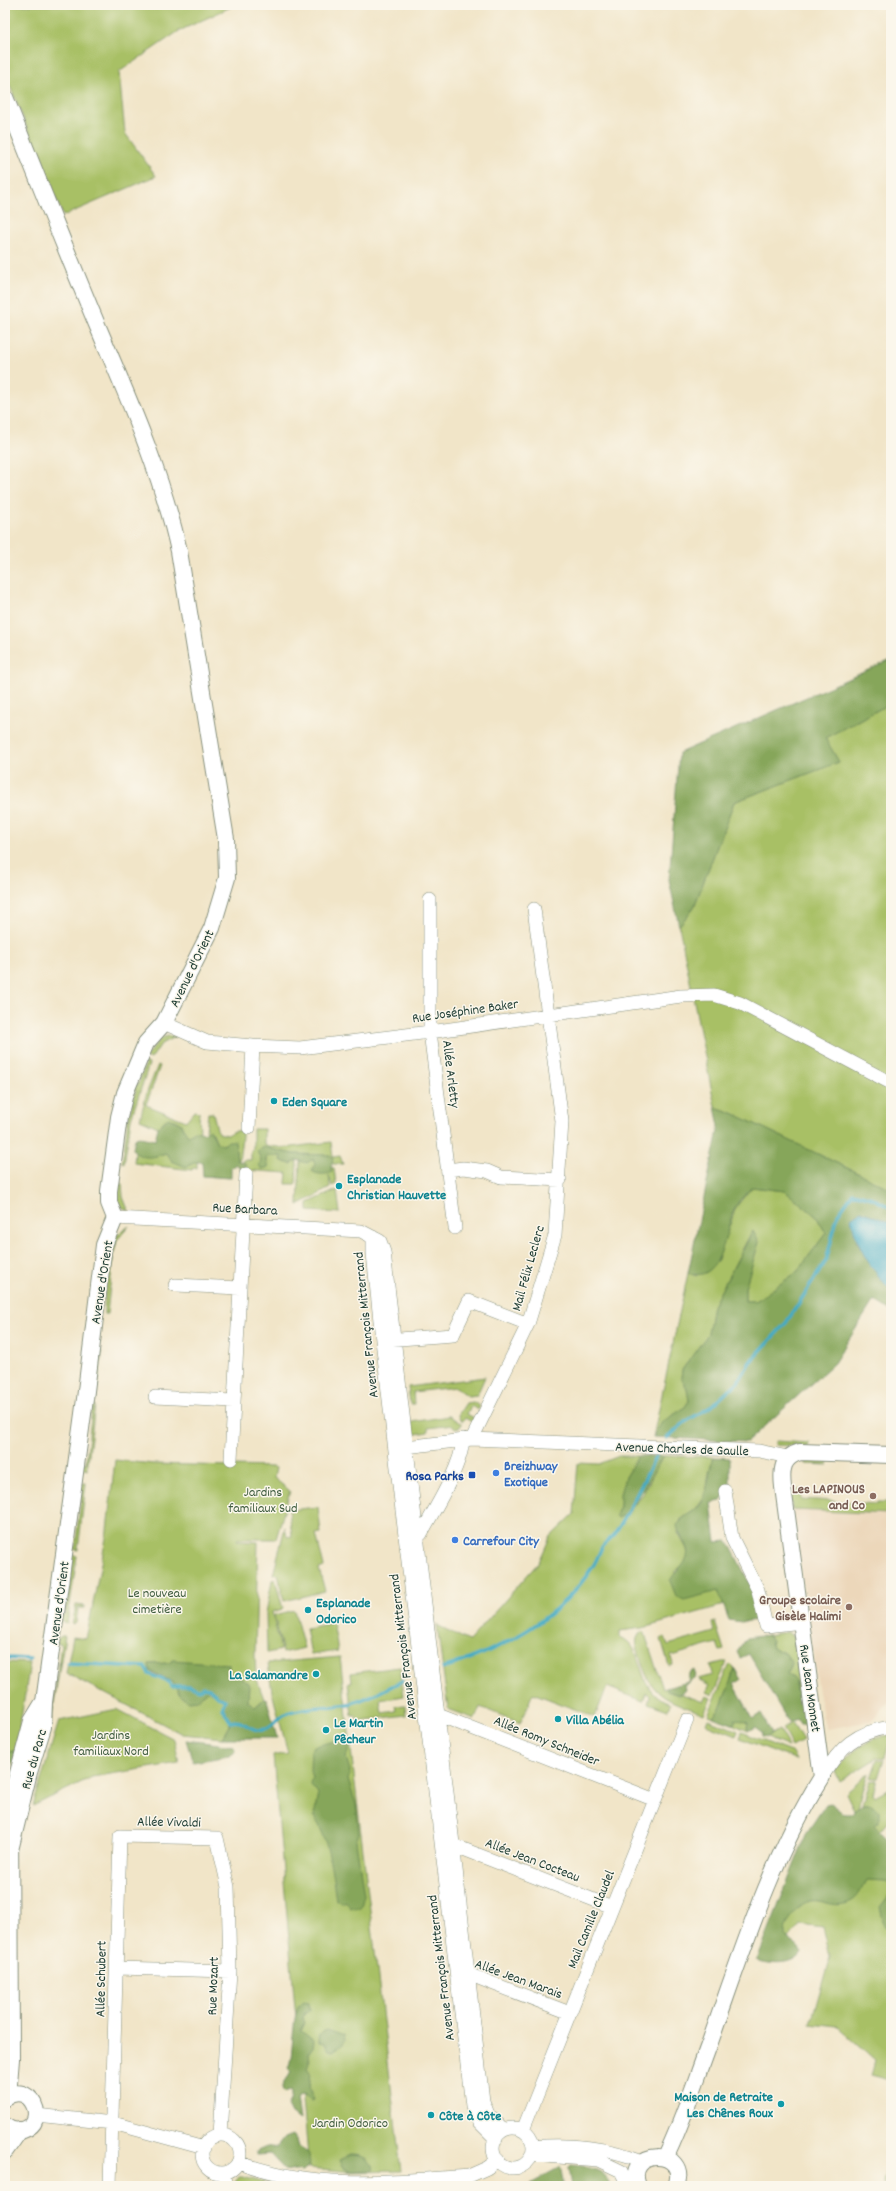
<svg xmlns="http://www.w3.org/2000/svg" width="896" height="2191" font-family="Dekko,sans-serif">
<rect width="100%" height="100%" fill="#fbf7ec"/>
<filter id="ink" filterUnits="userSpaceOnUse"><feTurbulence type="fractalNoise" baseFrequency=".025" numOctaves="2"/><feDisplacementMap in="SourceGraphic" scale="8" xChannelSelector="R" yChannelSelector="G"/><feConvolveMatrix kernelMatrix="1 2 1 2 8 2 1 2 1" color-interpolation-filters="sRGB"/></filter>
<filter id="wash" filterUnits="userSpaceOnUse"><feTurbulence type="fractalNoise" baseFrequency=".012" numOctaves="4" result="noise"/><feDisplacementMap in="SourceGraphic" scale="16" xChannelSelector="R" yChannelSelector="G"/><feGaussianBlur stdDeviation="0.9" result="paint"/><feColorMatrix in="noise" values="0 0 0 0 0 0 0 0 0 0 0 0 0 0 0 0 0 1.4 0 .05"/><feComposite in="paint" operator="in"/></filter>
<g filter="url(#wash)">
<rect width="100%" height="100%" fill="#f1e5c8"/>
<path fill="#ecd7ba" d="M792,1510L891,1514V1700L871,1721L826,1729L823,1718Z"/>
<path fill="#a8c065" stroke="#647e4c" d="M5,5H235L179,31L119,72L125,133L156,176L63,216L5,74Z
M891,703V1189L730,1112L715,1107L679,926L694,907L734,802L839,762L825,738Z
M168,1036H176L161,1044L151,1059L145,1057L161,1038Z
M143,1062L149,1064L131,1119L124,1163L122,1162L128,1119L136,1090L132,1088L134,1084L138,1085L145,1065Z
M158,1065L160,1066L146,1105L186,1121L194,1111L199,1112L200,1134L188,1135C178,1127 183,1117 165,1120L158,1127L140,1119L147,1092Z
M208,1113H213L218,1133L228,1135L231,1132L242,1130L243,1128L239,1162L237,1161L235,1141L221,1145L217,1143L213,1133L206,1130Z
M253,1129H264V1145L284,1148L331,1142L333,1157L340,1156L343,1164H331L333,1161L318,1155L292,1154L261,1147L267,1161L268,1156H281V1160C288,1165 290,1163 297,1160L296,1184H286L287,1173L244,1170L243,1160H251V1150L253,1149Z
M135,1152C143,1158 156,1158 165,1153L182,1165L197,1161V1168H193L192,1170L134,1163Z
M311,1160H314L319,1173L332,1170L331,1167L334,1168L336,1184L332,1186L329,1175L330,1188L298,1205L300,1161L308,1162Z
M116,1182L122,1183L123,1197L129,1212L118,1204Z
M752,1187L785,1191L816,1216L826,1233L797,1272L756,1301H745V1288L759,1242L752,1231L713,1306L708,1334L682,1370L681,1378L687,1388L689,1401L684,1408L653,1437L688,1273L696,1276L717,1262L736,1207Z
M337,1190L340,1213L308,1211V1203Z
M129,1226L117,1240L114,1253L107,1252L113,1238Z
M106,1257L113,1258L107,1314H104Z
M95,1351L102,1352L96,1400L89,1399L94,1395L99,1355Z
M485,1377L477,1395L468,1396L456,1387L413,1392L414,1404H410L408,1387Z
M473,1402L480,1406L478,1410L471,1406L467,1414L474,1418L472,1422L465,1418L463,1421L459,1419L458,1415L466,1403Z
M89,1404L95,1405L87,1470L81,1467L82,1463H86L92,1408Z
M449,1416L462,1424L459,1428L455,1429L453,1425L428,1428V1432L416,1434L411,1430L412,1422Z
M775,1441L809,1443L808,1447L775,1445Z
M619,1456H638L625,1477L619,1510L627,1514L643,1494L663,1456L714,1457C701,1489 716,1498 680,1520L678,1533L687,1549L688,1556L683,1565L674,1572L718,1591L724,1605L643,1628L620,1631V1637C648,1648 632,1689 670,1704L668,1710L648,1703L650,1695L646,1693L643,1701L607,1687L595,1717L533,1693L520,1723L480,1707L475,1719L448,1709L437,1625L469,1641L539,1562L550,1537L574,1514L578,1463L599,1464Z
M805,1458L828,1459V1465L805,1464Z
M115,1460L154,1464L272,1467L276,1468L274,1478L290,1491L276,1539H237L238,1541L258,1542L255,1655L256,1677L264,1699L255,1707L248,1701L249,1683L228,1675V1672L170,1663L149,1664L153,1674L173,1682L180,1695H204L206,1690L223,1698L224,1713L231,1722L222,1738L182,1734L66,1673L73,1637L86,1639L106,1538Z
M83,1483H86L78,1550L71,1549L72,1547H75L82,1490H78L79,1484Z
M800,1489L801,1499L877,1504V1502H888L891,1507V1514L792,1510L789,1490Z
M318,1507L321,1533L316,1534L324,1567L319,1569L325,1591L284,1601L278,1574L273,1575L285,1527L287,1537L292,1536L289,1510Z
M70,1555L77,1556L67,1624L60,1620L61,1616L65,1615L73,1559H69Z
M275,1579L283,1609L272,1612L281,1650L267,1653L266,1613L272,1580Z
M76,1605L84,1606V1608H78L76,1623L72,1625Z
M294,1610L304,1648L283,1653L274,1615Z
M715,1622L724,1650L720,1651L717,1643L671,1656L673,1665L669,1666L661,1639L665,1637L668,1645L714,1632L712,1623Z
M333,1623L338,1651L311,1655L306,1628Z
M644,1631L663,1689L666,1688L667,1691L678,1695L682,1694L703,1702L706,1696L711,1698L704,1714C670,1700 653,1700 641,1661C639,1653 635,1645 637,1637Z
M787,1632L794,1637L803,1699L796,1691L797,1683L787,1674L792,1661L786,1654L771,1647L770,1636L767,1635Z
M62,1636H65L51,1721L49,1706H53L61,1644L57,1643L58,1638Z
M340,1657L401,2171L353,2172L309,2168L273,1756L288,1753L272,1692L268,1663Z
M5,1662L30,1663L16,1751L5,1752Z
M722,1662H727L713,1695L707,1692L709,1686L698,1679L713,1675L711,1665Z
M730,1664L735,1669L720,1709L713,1717L708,1715Z
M400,1667L404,1696L380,1700L382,1713L396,1711L395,1706L405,1705L406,1715L357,1721L356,1715H352L348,1682H352L351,1673Z
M117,1709L174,1739L179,1763L92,1777L33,1806L59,1721Z
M737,1718L748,1723L747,1728L748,1731L732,1724L735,1719Z
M708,1719L738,1731L736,1736L706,1724Z
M792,1723L803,1741L792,1747L782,1728Z
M779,1730L789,1747L767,1738L768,1736Z
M742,1732L791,1752L796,1760L740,1738Z
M889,1735L890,1740L885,1757L877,1758L840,1781L835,1771C850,1753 865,1739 889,1735Z
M884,1759L878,1778H871L877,1760Z
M869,1773L858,1807L854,1810L846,1793Z
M877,1780L873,1793L875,1796L891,1787V1818L880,1831L875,1825L869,1804H863L870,1781Z
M805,1848L891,1876V2098L890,2080L871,2075L875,2060L837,2026L811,2023L830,1956L823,1928L800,1925L783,1947L779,1909Z
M891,2152V2186H883Z
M239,2177H243L278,2186H235V2182Z"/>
<path fill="#86a65a" stroke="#527247" d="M891,660V703L825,738L839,762L734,802L694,907L679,926L669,880L679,753Z
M715,1107L730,1112L891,1189V1223L861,1211L856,1241L873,1268L891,1291V1311L874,1300L834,1363L747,1442L653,1437L662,1422L684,1408L689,1401L687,1388L681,1378L682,1370L708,1334L713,1306L753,1231L759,1242L745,1288V1301H756L797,1272L826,1233L816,1216L785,1191L752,1187C747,1193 740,1199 736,1206C724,1227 724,1285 688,1273L719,1126Z
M168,1118L180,1123L188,1135L195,1131L204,1133L210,1129L217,1143L224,1145L228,1141H235L237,1160L246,1164V1169L242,1170L236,1164L231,1168V1177L229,1178L203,1176L202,1162H196L186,1167L172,1161L168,1155L165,1153C155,1158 139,1160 133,1149L135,1138L140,1137L155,1140L158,1127Z
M264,1147L292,1154L330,1155L333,1158L331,1167L332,1172C327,1175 316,1175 312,1171L315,1164L313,1159L307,1163L297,1160L291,1164L282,1161L281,1156H268L266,1159L269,1167L262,1169L259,1165L261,1160L257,1151Z
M638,1456H663L633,1507L627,1514L618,1518L616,1515L620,1506V1494L625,1477Z
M714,1457L730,1458V1488L721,1501L711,1503L716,1542L728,1541L754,1592L758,1620L741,1622L729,1620L718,1591L684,1600L676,1596L670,1581C675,1570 691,1561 687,1549C684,1540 678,1534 677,1525C682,1515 696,1513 702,1502C709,1488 708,1472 714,1457Z
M767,1635L772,1640L771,1647L786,1654L792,1661L787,1674L796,1680V1691L803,1699L807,1723L804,1725H800L797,1720L789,1723L749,1654L740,1658L737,1652L747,1638Z
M172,1660L229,1664V1674L240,1677L249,1683L248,1701L255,1707L264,1699L267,1700L277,1738H222L231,1722L222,1708L225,1702L223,1698L218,1697L209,1689L198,1700L188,1701L180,1695L173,1682L150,1671L149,1664L170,1663Z
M735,1669L741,1680L734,1684L753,1719L761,1714L772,1734L767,1738L762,1737L763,1733L755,1727L748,1731L747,1727L748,1723L735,1719V1723L732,1724L713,1717L720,1709Z
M694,1670L696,1676L685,1685L686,1690C675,1697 678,1693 667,1691L666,1688L688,1682L689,1673Z
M339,1739H347L349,1748L346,1757L350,1771L348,1780L356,1804L359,1834L356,1841L364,1895L361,1906L359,1908H351L346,1901L342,1903L336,1900C332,1875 329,1837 314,1817L318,1793L310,1784L312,1778L310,1771L311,1750C315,1744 331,1743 339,1739Z
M186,1740L234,1746L235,1751L229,1756L193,1762Z
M16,1751L5,1792V1752Z
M830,1803L844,1814H853L854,1810C864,1802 870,1802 879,1811V1822L875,1825L891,1841V1890L890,1884L886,1881L866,1880C862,1888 859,1898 850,1902C827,1913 813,1885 793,1915C787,1923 785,1927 785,1937L800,1947L802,1952C794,1967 770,1965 757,1960L807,1832L826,1804Z
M891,1893V1932L884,1926L880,1907Z
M303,2002L309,2003L310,2011L305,2013L303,2018L305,2023L301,2031L314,2041L313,2047L309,2052L310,2063L308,2069L311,2073L309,2088L314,2100L311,2101L303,2094L297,2097L300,2120L291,2114L287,2106L291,2097V2091L288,2090L284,2093L282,2088L291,2072L288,2068C295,2055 290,2009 303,2002Z
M327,2030L344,2036L345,2040L343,2044L333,2051L329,2050L325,2043L319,2042C319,2036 321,2032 327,2030Z
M293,2135L297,2140L299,2147C309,2155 311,2149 308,2167L303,2172L285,2170L270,2154L257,2155V2151C268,2147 264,2146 278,2147L285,2138Z
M351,2155C360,2155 371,2157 373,2168L371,2170L350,2171L343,2168L340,2160Z
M571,2165C588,2167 606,2166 611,2186H572L569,2168Z
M560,2167L564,2186H526Z"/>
<path fill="#44abc4" stroke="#32747c" d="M861,1211L891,1223V1291C869,1265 858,1251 851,1218Z"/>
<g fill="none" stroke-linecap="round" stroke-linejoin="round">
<path stroke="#44abc4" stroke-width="3.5" d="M667,1438L685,1422L712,1406L738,1382L750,1362L786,1323L826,1261L838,1214L853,1193L872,1198L891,1208
M5,1658L30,1659
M68,1663L146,1667L149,1674L168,1682L172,1686H189L199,1690L203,1687L209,1688L218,1697L225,1700L222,1708L231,1722C244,1718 249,1732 262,1730C274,1727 278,1717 287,1713C306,1706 328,1708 348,1704C366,1700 386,1689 402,1681
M443,1668C500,1651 561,1618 593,1566C597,1560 599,1553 602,1547C605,1542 611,1539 615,1534C630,1509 643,1482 656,1456"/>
</g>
</g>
<g filter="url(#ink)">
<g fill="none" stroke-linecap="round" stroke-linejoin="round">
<g stroke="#88917e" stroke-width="14">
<path id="minor" d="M430,900V1032L455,1228
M164,1023L207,1042L253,1046L300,1048L430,1032L681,996L714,995L740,1003L891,1083
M249,1128L253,1046
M448,1170L463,1168L487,1171L501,1177L560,1180
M115,1218L361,1231L380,1241L384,1252L483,2101L488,2114L504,2130
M373,1237V1253L382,1340L472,2106L479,2122L496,2139
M175,1285L240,1288
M386,1340L453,1335L469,1301L528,1324
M155,1397L233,1401
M472,1439L759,1451L788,1457
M399,1452L406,1447L472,1439L528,1324L555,1235L562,1121L534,909
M231,1459L246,1174
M725,1491L732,1538L758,1590L766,1626L802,1622
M414,1540L421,1534C434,1510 462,1466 463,1439
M431,1717L441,1716L655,1800
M822,1777C840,1747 855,1732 891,1727
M446,1846L453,1845L612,1907
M117,1968L230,1971
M461,1975L468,1974L570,2013
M36,2115L113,2123L204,2148
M493 2148a20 20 0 1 1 40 0a20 20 0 1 1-40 0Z
M523,2130L687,1720
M202 2154a19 19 0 1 1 38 0a19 19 0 1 1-38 0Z
M533,2147C569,2143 609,2148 643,2161
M532,2155L598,2160L621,2171L628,2186
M238,2162C314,2190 390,2182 469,2176L487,2168L498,2160
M225,2173L226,2186
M110,2186L120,1836L217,1838L228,1887L230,1971L220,2135"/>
</g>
<g stroke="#88917e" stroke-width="18">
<path id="tertiary" d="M5,97C36,174 66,251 98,327C129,400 162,474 179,551L226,839L227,878L212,928L164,1023L146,1043L125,1093L119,1117L109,1191V1203L115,1218L104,1245L85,1399L44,1702L43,1727L29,1772L10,1850
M8,2096L11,2059L10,1803L32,1721L43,1703
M5,2098C30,2079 50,2122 23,2130C16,2132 10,2130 5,2126
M5,2151L20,2130
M665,2158C683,2122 695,2082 709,2045C741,1955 771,1858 822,1777L783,1487C781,1470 782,1457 800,1452L891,1455
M638,2186C623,2148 691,2147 676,2186"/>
</g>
<use href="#minor" stroke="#fff" stroke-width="13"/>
<use href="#tertiary" stroke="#fff" stroke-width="16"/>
</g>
</g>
<g fill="#0f9aa8" stroke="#fbf7ec" stroke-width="1.5">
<circle cx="274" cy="1101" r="4"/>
<circle cx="339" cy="1186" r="4"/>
<circle cx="308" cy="1610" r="4"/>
<circle cx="316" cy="1674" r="4"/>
<circle cx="558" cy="1719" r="4"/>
<circle cx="326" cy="1730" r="4"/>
<circle cx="781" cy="2104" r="4"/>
<circle cx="431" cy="2115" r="4"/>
</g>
<g fill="#3f7fe0" stroke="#fbf7ec" stroke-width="1.5">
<circle cx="496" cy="1473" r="4"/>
<circle cx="455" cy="1540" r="4"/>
</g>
<rect fill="#1a4fb4" stroke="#fbf7ec" stroke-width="1.5" x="468" y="1471" width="8" height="8" rx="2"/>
<g fill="#8d6e63" stroke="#fbf7ec" stroke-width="1.5">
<circle cx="873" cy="1496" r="4"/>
<circle cx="849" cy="1607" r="4"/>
</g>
<g text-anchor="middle" stroke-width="3" stroke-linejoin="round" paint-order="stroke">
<g font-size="14" fill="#1f3d34" stroke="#fbf7ec">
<text transform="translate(191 968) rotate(-64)" y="5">Avenue d'Orient</text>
<text transform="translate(465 1010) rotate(-8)" y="5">Rue Joséphine Baker</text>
<text transform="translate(452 1074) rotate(83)" y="5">Allée Arletty</text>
<text transform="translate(245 1208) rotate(3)" y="5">Rue Barbara</text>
<text transform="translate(527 1268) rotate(-74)" y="5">Mail Félix Leclerc</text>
<text transform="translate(101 1282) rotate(-81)" y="5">Avenue d'Orient</text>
<text transform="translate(365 1325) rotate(-96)" y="5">Avenue François Mitterrand</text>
<text transform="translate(682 1448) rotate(2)" y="5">Avenue Charles de Gaulle</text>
<text transform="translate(58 1603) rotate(-82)" y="5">Avenue d'Orient</text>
<text transform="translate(402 1647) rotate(-97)" y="5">Avenue François Mitterrand</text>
<text transform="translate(811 1688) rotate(82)" y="5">Rue Jean Monnet</text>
<text transform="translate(547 1740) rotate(22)" y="5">Allée Romy Schneider</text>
<text transform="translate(33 1759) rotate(-74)" y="5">Rue du Parc</text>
<text transform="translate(169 1821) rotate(1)" y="5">Allée Vivaldi</text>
<text transform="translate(533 1859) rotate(21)" y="5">Allée Jean Cocteau</text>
<text transform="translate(590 1919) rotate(-68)" y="5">Mail Camille Claudel</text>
<text transform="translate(440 1968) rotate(-97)" y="5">Avenue François Mitterrand</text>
<text transform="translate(519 1978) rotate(20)" y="5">Allée Jean Marais</text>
<text transform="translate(100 1979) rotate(-89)" y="5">Allée Schubert</text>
<text transform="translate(212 1986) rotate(-88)" y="5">Rue Mozart</text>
</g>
<g font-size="14" font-weight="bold" fill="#0d838f" stroke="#fbf7ec" text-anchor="start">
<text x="282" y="1106">Eden Square</text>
<text x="347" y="1183">Esplanade<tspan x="347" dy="16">Christian Hauvette</tspan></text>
<text x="316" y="1607">Esplanade<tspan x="316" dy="16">Odorico</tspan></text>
<text x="308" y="1679" text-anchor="end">La Salamandre</text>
<text x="566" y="1724">Villa Abélia</text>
<text x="334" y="1727">Le Martin<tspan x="334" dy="16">Pêcheur</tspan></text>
<text x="773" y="2101" text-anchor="end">Maison de Retraite<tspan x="773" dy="16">Les Chênes Roux</tspan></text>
<text x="439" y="2120">Côte à Côte</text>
</g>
<g font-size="14" font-weight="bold" fill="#366cbe" stroke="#fbf7ec" text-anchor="start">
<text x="504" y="1470">Breizhway<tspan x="504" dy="16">Exotique</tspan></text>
<text x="463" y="1545">Carrefour City</text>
</g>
<g font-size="14" font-weight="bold" fill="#164399" stroke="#fbf7ec" text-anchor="end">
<text x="464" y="1480">Rosa Parks</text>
</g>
<g font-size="14" font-weight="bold" fill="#785e54" stroke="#fbf7ec" text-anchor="end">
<text x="865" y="1493">Les LAPINOUS<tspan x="865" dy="16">and Co</tspan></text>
<text x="841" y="1604">Groupe scolaire<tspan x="841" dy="16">Gisèle Halimi</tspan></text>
</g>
<g font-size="14" fill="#415e40" stroke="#fbf7ec">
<text x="263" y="1496">Jardins<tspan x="263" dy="16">familiaux Sud</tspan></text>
<text x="157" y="1597">Le nouveau<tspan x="157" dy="16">cimetière</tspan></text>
<text x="111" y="1739">Jardins<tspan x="111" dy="16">familiaux Nord</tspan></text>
<text x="350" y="2127">Jardin Odorico</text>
</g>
</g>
<rect width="896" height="2191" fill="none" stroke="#fbf7ec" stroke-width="20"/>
</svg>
